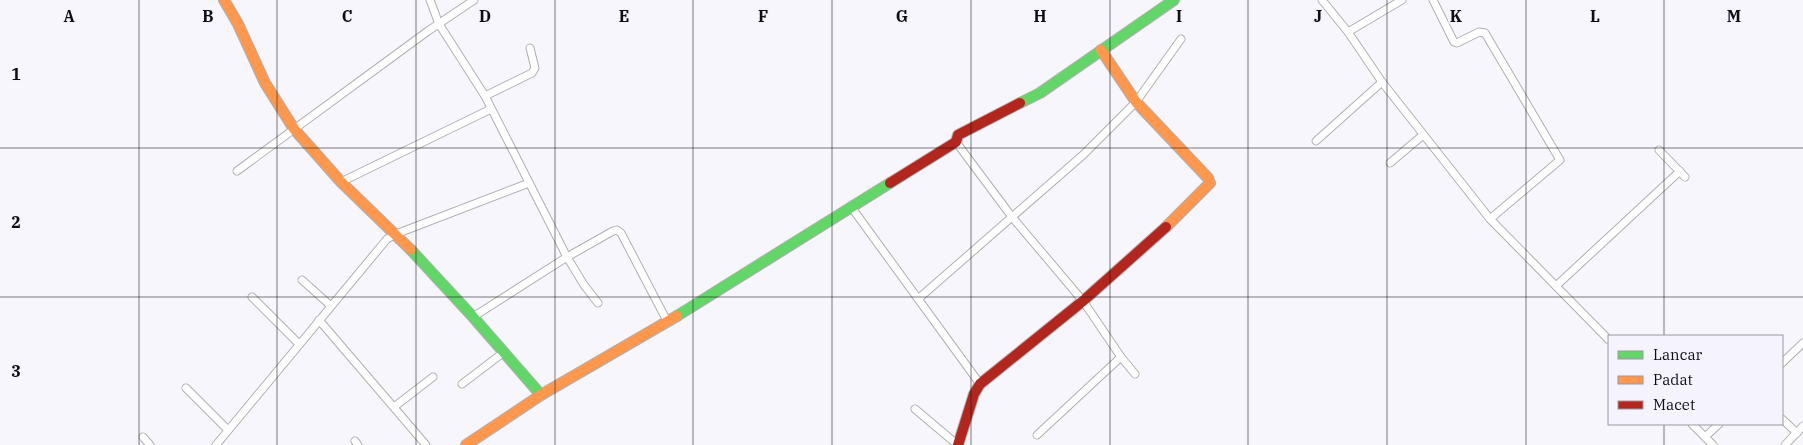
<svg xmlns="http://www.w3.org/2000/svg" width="1803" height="445" viewBox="0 0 1803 445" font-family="'IBM Plex Serif',serif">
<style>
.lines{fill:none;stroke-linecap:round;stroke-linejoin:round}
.street-casing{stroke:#b0b0b3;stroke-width:9}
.fast-casing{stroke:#b0b0b3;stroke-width:12}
.slow-casing{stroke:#b0b0b3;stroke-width:12}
.jam-casing{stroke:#b0b0b3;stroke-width:12}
.street{stroke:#fefeff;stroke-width:7}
.fast{stroke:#63d668;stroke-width:10}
.slow{stroke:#ff974d;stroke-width:10}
.jam{stroke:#b3261e;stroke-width:10}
.grid{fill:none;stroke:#0e0e11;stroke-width:1;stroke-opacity:0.55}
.grid-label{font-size:16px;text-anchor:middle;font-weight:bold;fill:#0e0e11;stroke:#f5f4fe;stroke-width:4;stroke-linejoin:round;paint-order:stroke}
</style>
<rect width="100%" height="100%" fill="#f7f6fc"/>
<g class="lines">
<!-- street casing -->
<g class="street-casing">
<g id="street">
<polyline points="430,0 439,24 485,96 567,257 473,317"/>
<polyline points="1322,0 1348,32 1382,82 1490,219 1609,340"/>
<polyline points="1433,0 1454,42 1457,43 1479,32 1485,33 1560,160 1490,219"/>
<polyline points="1348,32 1402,0"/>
<polyline points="485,96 532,73 535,68 530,48"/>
<polyline points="1316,141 1382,82"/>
<polyline points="956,142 1012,217 1083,301 1121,357 1135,374"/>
<polyline points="1659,150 1685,177"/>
<polyline points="1390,163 1423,135"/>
<polyline points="237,171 428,31 474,0"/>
<polyline points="341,182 491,109"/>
<polyline points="852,208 980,384"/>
<polyline points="302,280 331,306"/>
<polyline points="1556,286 1680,171"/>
<polyline points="252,297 299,344"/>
<polyline points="918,299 1083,155 1136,102 1181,39"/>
<polyline points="598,303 584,285 567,257 613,231 617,230 621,233 667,321"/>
<polyline points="319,320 426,445"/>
<polyline points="1782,363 1803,343"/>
<polyline points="462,384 504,352"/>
<polyline points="186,388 228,430"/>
<polyline points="394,407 433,377"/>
<polyline points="915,409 953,441 959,443"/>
<polyline points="1782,419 1797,433"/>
<polyline points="1692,424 1713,445"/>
<polyline points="1037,435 1121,357"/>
<polyline points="143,437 150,445"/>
<polyline points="1705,437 1719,424"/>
<polyline points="355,441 358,445"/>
<polyline points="216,445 387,239 396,234 529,183"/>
<polyline points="1785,445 1803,426"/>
</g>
</g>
<!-- fast casing -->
<g class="fast-casing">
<g id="fast">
<polyline points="1020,103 1040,93 1174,0"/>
<polyline points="411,250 473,317 541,395"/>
<polyline points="677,316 890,183"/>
</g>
</g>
<!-- slow casing -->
<g class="slow-casing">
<g id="slow">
<polyline points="224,0 238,24 265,83 294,129 341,182 411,250"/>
<polyline points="1101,50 1136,102 1208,178 1210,183 1166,227"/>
<polyline points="466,445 541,395 677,316"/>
</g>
</g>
<!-- jam casing -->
<g class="jam-casing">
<g id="jam">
<polyline points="890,183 956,142 958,135 1020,103"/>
<polyline points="958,445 974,394 980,384 1083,301 1166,227"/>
</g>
</g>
<!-- street -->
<use href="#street" class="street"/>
<!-- fast -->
<use href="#fast" class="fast"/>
<!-- slow -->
<use href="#slow" class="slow"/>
<!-- jam -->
<use href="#jam" class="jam"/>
</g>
<!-- grid -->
<path class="grid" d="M139,0V445M277,0V445M416,0V445M555,0V445M693,0V445M832,0V445M971,0V445M1110,0V445M1248,0V445M1387,0V445M1526,0V445M1664,0V336M0,148H1803M0,297H1803M1664,424V445"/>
<g class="grid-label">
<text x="69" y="22">A</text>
<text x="208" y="22">B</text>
<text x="347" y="22">C</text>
<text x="485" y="22">D</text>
<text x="624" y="22">E</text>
<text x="763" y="22">F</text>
<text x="902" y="22">G</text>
<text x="1040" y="22">H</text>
<text x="1179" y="22">I</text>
<text x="1318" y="22">J</text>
<text x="1456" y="22">K</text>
<text x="1595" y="22">L</text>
<text x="1734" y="22">M</text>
<text x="16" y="80">1</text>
<text x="16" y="228">2</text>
<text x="16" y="377">3</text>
</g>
<!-- legend -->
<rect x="1608" y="335" width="175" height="90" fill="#f5f4fe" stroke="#99989f"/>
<rect x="1618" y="351" width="25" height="8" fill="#63d668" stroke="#99989f"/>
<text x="1653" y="360" font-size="15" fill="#0e0e11">Lancar</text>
<rect x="1618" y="376" width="25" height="8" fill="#ff974d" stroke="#99989f"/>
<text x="1653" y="385" font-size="15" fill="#0e0e11">Padat</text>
<rect x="1618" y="401" width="25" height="8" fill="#b3261e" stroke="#99989f"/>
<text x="1653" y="410" font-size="15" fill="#0e0e11">Macet</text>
</svg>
